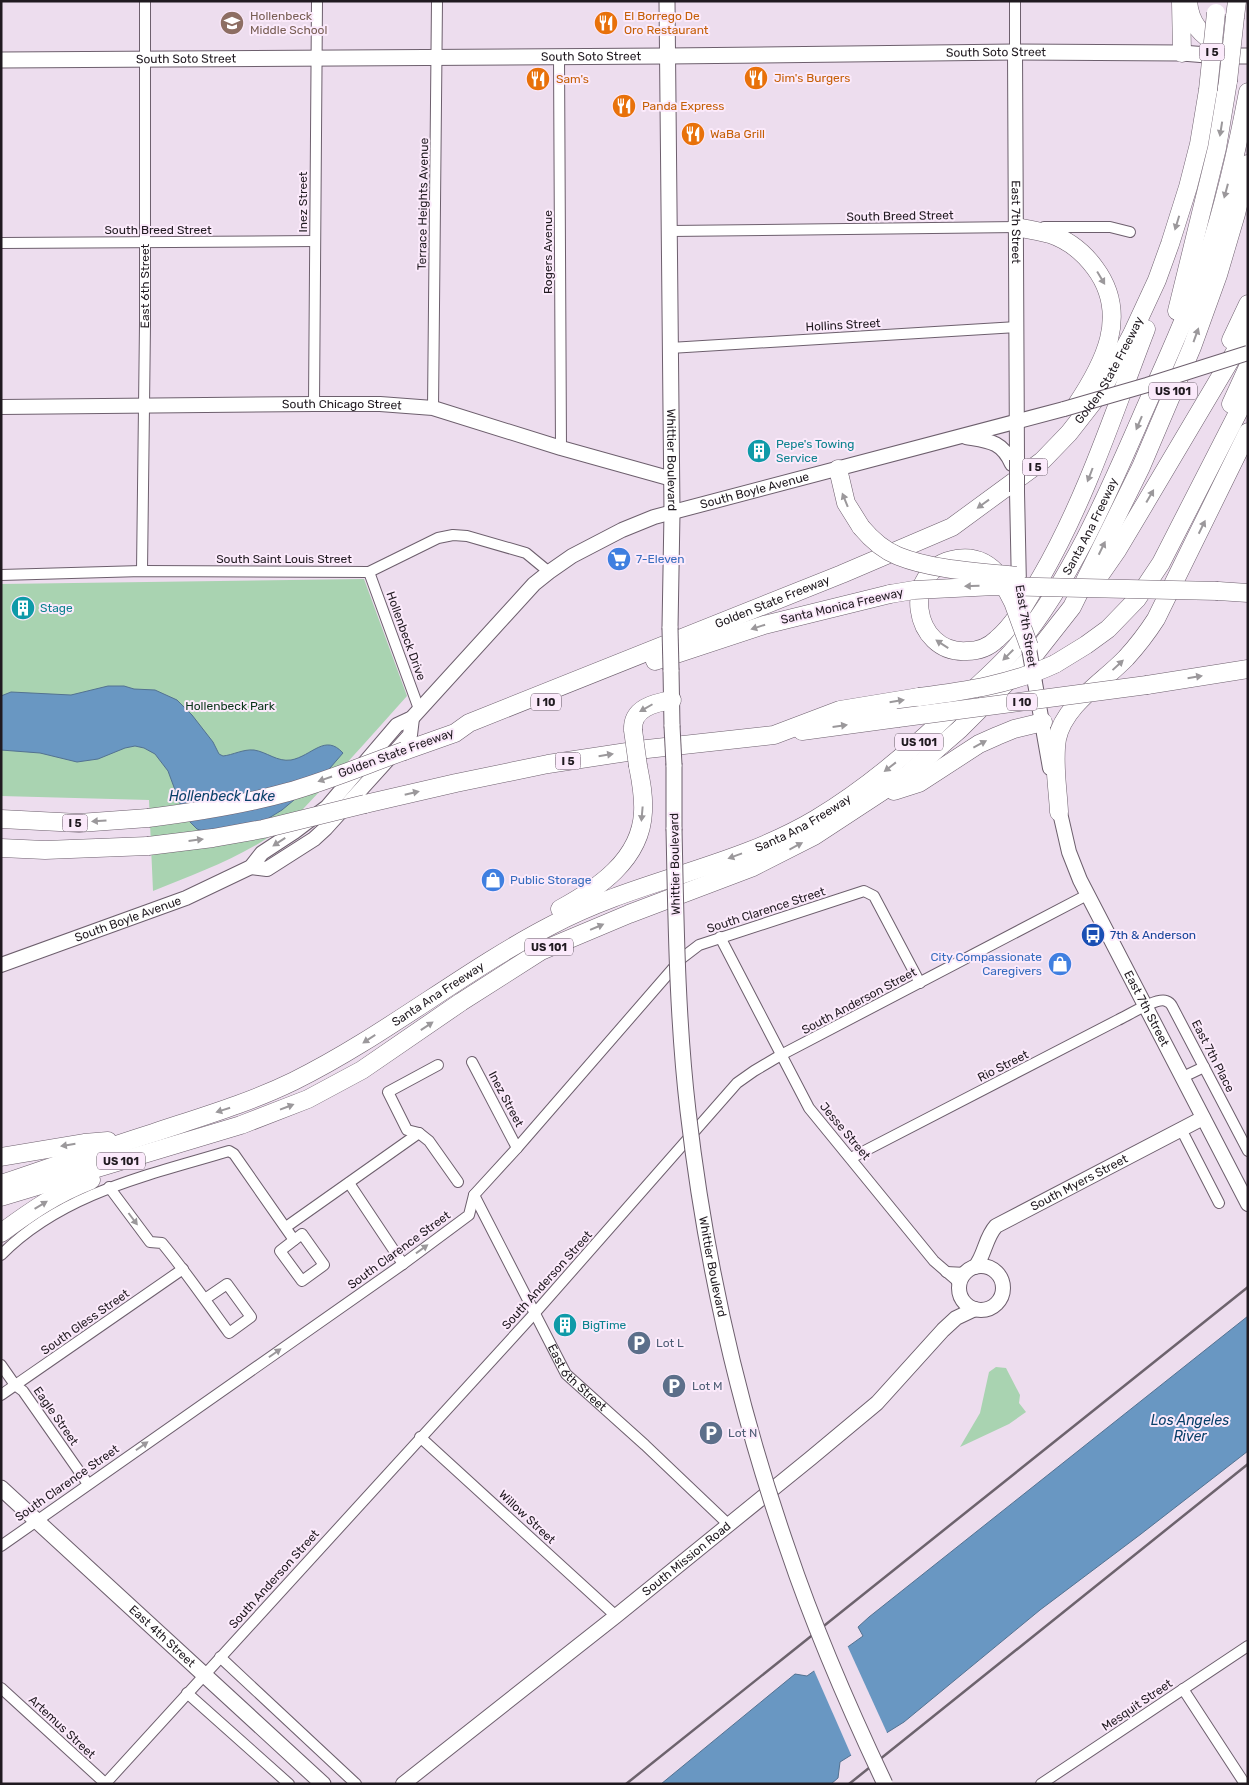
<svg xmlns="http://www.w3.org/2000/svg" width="1249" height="1785" viewBox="0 0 1249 1785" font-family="Rubik,sans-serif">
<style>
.green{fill:#a9d3b1}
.water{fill:#6997c2;stroke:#537291}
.pier{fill:#edddee}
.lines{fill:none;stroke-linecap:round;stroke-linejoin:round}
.street-casing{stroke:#6d5f6d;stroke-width:12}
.secondary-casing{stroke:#6d5f6d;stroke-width:16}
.primary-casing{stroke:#6d5f6d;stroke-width:17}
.highway-casing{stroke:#6d5f6d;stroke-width:19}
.street{stroke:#fff;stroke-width:10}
.secondary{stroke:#fff;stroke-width:14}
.primary{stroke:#fff;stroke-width:15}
.highway{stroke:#fff;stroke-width:18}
.rail{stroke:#6d636d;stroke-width:2.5}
.secondary-bridge-casing{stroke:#6d5f6d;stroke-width:16;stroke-linecap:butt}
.primary-bridge-casing{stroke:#6d5f6d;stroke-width:17;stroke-linecap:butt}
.highway-bridge-casing{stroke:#6d5f6d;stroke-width:19;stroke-linecap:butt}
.secondary-bridge{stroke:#fff;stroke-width:14}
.primary-bridge{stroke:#fff;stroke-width:15}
.highway-bridge{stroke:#fff;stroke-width:18}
.oneway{fill:#9b989b}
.labels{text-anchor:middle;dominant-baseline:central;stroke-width:4;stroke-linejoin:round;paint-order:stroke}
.shield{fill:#fbeafb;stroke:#625862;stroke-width:1}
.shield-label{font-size:11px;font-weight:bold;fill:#201a20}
.education-label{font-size:12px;fill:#785e54;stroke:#fbeafb;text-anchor:start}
.food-label{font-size:12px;fill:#c56008;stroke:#fbeafb;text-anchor:start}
.street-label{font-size:12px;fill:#201a20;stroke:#fbeafb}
.culture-label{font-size:12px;fill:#0d838f;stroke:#fbeafb;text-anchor:start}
.shop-label{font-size:12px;fill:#366cbe;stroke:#fbeafb;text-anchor:start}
.park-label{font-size:12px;fill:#0a3419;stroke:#fbeafb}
.transit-label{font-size:12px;fill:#164399;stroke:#fbeafb;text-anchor:start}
.service-label{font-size:12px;fill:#4e5e75;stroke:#fbeafb;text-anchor:start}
.water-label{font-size:14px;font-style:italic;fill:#09406a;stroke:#fbeafb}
</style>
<rect width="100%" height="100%" fill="#edddee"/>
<!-- green -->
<g class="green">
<path d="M364,579L407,696C380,726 354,756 325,786C311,800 298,816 282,828C243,857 197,873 153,891L149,800L1,796V584Z"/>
<polygon points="996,1367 1006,1368 1020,1395 1019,1403 1026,1412 1009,1424 960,1447 980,1413 989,1372"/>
</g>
<!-- water -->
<g class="water">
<path d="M108,686H124L134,689L155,690L177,700L192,715L213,742L219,754L223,756C233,755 243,749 254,750C267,752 277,762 291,760C312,756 325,733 343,753L324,775L282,810L251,829L214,835L197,829L185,817L168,771L155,754L144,748L135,746L125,748L98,759L77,762L40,753L1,750V696L11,692L71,695Z"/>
<polygon points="1248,1316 1248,1451 1141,1534 1040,1610 904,1722 840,1762 838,1778 831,1784 661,1784 795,1674 807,1676 863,1636 858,1627 869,1617"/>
</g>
<!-- pier -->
<polygon class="pier" points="847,1645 888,1735 852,1757 813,1668"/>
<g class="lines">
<!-- street casing -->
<g class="street-casing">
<g id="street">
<polyline points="1015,52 1015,1"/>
<polyline points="559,56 561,448"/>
<polyline points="1044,227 1110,227 1130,232"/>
<polyline points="670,231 1019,227"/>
<polyline points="1,243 315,241"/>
<polyline points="670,348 1017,327"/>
<polyline points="314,404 317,1"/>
<polyline points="433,408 437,1"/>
<path id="s1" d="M142,571L145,324V1"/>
<polyline points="369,572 419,709"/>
<polyline points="1,575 142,571 369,572 438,538 453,535 467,536 526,553 549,572"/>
<polyline points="720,937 809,1108 934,1261 956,1280 960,1287"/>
<polyline points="472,1062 517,1148"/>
<polyline points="438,1065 388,1092 407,1130 419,1133 429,1141 458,1182"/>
<polyline points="1183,1077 1204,1067"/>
<polyline points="1181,1129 1219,1203"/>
<path d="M851,1158L1118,1020C1127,1016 1157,997 1166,1001C1169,1002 1171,1004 1172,1006L1248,1151"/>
<polyline points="349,1183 403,1264"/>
<path d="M109,1187L150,1242L162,1243C186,1272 207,1303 229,1333L251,1317L227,1284L205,1299"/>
<path id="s2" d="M474,1195L566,1374L645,1445L728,1524"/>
<polyline points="286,1227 419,1133"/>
<polygon points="302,1234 324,1265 302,1281 280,1251"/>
<path d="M1,1255C62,1193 149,1175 229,1151L234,1154L294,1240"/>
<polyline points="946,1272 966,1273"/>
<polyline points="1,1365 15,1385 23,1391 88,1484"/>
<polyline points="1,1395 183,1269"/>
<polyline points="420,1437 616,1616"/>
<polyline points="1,1546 403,1264 469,1215 474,1195 517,1148 682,958 699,945 864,891 874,896 920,983"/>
<polyline points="220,1657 356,1784"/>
<polyline points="1,1688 106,1784"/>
<polyline points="1183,1689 1245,1784"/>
<polyline points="187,1693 289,1784"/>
<polyline points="105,1784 534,1314 737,1083 754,1071 781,1055 1087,895"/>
<polyline points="1041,1784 1248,1646"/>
</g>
</g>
<!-- secondary casing -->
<g class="secondary-casing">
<g id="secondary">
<path id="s3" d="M1015,52L1017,460"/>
<path id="s4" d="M1,407L314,404H380L433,408L561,448L672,479"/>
<path d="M966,437C989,441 1002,441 1012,464"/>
<polyline points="1017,492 1019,587"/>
<polyline points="1035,683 1050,768"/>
<path id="s5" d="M1058,804L1069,852L1080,880L1248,1204"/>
<polyline points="251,867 267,869 314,839 326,828 410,735 412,718"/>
<path id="s6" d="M1,965L186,898L251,867L262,853L294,832L327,807L397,725L412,718L534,584L549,572L572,556L622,530L654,517L1064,409"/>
<circle cx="981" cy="1288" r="22"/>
<path id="s7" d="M975,1267C985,1255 985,1238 996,1226L1203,1118"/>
<path id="s8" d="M403,1784L616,1616L811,1458L877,1403L943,1330L956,1318L975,1309"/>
</g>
</g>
<!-- primary casing -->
<g class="primary-casing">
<g id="primary">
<path id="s9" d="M667,1L672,513L670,628"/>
<path id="s10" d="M1,60L667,56L1015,52L1182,53L1219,56H1248"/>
<polyline points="671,670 672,726"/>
<polyline points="674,765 674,829"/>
<path id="s11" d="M1,1488L323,1784"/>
</g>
</g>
<!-- highway casing -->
<g class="highway-casing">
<g id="highway">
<path d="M1188,1C1190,24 1201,35 1220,46"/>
<polyline points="1181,2 1182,53"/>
<polyline points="1235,17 1237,1"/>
<path d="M1016,227C1027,229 1039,231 1050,234C1068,240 1084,253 1095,268C1130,315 1104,364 1075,407"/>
<polyline points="1177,311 1217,148 1228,81"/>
<polyline points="1231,340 1248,304"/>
<polyline points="1231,404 1248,367"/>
<polyline points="838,469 846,503 861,527"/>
<path d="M1000,577C989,563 976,556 957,559C899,568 912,655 967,651C978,651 989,647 997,639C1016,623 1029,597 1041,577C1086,499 1114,412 1146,329"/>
<polyline points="1093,585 1118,549 1146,502 1248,330"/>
<polyline points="1218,591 1248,593"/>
<polyline points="655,661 764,625 890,594"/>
<polyline points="1055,664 1086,645 1108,629 1137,599 1161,563 1248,393"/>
<polyline points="1147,685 1248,669"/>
<path d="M633,730C632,708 654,703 672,700"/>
<polyline points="802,731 898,718"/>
<path id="s12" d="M404,751L455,733L469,723L842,574L952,527L1042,461L1069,433L1101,392L1132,334L1157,280L1170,244L1188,187L1199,144L1208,90"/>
<polyline points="894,791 919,783 979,744 997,736 1014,729 1043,722"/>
<polyline points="365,804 456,783 548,764 647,749 774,735 840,710 919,697"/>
<path d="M1059,812C1058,789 1053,763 1057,739C1064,705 1103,682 1126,658C1137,646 1147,633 1156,619L1248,432"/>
<polyline points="1,819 79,823 148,818"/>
<polyline points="1,848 45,850 148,846"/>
<path d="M560,909C597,889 641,860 643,812C644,796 641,781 638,766"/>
<polyline points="1,1157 84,1143 108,1141"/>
<path id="s13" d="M1,1184C52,1167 102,1149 153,1133C201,1117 249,1103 294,1081C385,1036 463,971 552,925C636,880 734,868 816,819C874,784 925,739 973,690C988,676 1004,662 1017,646C1071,579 1106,498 1140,420C1160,374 1182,328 1199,281C1221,220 1236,156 1248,92"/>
<polyline points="1,1197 241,1125 308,1099 362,1070 461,1002 541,951 629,914 753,867 814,836 907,775 960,729 1035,654 1072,607 1141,467 1192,347 1218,275 1236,214 1248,164"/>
<path d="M1,1233C31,1211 55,1194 91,1180"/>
</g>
</g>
<!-- street -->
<use href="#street" class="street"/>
<!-- secondary -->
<use href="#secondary" class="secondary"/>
<!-- primary -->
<use href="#primary" class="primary"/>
<!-- highway -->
<use href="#highway" class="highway"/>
<!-- rail -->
<g class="rail">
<polyline points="626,1784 1248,1287"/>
<polyline points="849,1784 1248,1464"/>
</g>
<!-- secondary-bridge casing -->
<g class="secondary-bridge-casing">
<g id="secondary-bridge">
<polyline points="1064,409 1147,385 1248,353"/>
<polyline points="1017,492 1017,460"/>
<polyline points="1027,637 1035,683"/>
</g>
</g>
<!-- primary-bridge casing -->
<g class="primary-bridge-casing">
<g id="primary-bridge">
<polyline points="670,628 671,670"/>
<polyline points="672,726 674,765"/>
<path id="s14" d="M674,829C676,923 677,1017 688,1111C705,1258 739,1410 788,1550C815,1630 849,1708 885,1784"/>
</g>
</g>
<!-- highway-bridge casing -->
<g class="highway-bridge-casing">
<g id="highway-bridge">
<polyline points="1228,81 1235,17"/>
<polyline points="1208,90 1216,13"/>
<path d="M861,527C871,539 883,550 898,556C933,570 978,572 1016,576"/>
<polyline points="1000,577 1013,602 1029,646"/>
<polyline points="890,594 914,590 995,586 1218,591"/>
<path d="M919,697C966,691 1012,684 1055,664"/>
<polyline points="898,718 1147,685"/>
<polyline points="633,730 638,766"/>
<path d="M148,818C195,812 242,805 288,792C327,781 365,765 404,751"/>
<polyline points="148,846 213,838 263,829 365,804"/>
</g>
</g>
<!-- secondary-bridge -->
<use href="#secondary-bridge" class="secondary-bridge"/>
<!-- primary-bridge -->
<use href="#primary-bridge" class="primary-bridge"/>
<!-- highway-bridge -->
<use href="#highway-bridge" class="highway-bridge"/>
</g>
<!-- one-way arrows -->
<defs><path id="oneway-solid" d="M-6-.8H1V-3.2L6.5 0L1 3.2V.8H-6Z" transform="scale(1.25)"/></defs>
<g class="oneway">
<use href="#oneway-solid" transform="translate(1221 129) rotate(99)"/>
<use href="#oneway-solid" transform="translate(1226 191) rotate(105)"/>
<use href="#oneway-solid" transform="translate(1177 223) rotate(107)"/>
<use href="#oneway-solid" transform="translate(1101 278) rotate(59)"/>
<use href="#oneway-solid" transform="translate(1196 335) rotate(-70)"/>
<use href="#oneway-solid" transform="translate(1139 423) rotate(113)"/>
<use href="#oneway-solid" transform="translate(1090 475) rotate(111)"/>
<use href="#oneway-solid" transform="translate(1150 496) rotate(-60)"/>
<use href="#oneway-solid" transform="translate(845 500) rotate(-112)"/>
<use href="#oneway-solid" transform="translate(983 504) rotate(144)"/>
<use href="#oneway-solid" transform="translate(1202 527) rotate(-64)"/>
<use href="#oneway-solid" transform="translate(1102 548) rotate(-64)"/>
<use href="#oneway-solid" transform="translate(972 586) rotate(179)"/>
<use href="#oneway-solid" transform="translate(758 627) rotate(162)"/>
<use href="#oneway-solid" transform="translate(942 644) rotate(-147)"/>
<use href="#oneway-solid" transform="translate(1008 655) rotate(135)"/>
<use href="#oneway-solid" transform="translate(1118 665) rotate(-43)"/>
<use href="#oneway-solid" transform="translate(1195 677) rotate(-9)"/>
<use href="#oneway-solid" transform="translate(897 701) rotate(-9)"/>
<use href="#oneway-solid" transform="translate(646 708) rotate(150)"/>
<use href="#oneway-solid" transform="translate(840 726) rotate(-8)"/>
<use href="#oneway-solid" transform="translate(980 744) rotate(-28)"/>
<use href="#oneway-solid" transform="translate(606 755) rotate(-9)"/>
<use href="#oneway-solid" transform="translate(890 767) rotate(142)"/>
<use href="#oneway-solid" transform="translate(325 779) rotate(161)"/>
<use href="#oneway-solid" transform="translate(412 793) rotate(-13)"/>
<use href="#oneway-solid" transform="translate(642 814) rotate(95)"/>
<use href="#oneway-solid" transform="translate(99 821) rotate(176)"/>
<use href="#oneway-solid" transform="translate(196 840) rotate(-7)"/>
<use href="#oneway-solid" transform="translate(279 842) rotate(147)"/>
<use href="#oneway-solid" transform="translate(796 846) rotate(-28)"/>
<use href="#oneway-solid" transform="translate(735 856) rotate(160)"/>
<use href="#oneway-solid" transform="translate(597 927) rotate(-23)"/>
<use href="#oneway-solid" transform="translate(427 1026) rotate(-34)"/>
<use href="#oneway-solid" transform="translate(369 1039) rotate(147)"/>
<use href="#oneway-solid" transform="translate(287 1107) rotate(-21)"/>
<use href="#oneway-solid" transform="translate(223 1110) rotate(162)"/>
<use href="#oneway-solid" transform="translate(68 1145) rotate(171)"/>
<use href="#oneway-solid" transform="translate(41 1205) rotate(-31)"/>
<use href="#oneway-solid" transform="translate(133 1219) rotate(53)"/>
<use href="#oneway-solid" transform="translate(422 1249) rotate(-36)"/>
<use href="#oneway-solid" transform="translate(275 1353) rotate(-35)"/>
<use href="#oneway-solid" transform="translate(142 1446) rotate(-35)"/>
</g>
<!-- icons -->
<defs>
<g id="school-disc" transform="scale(1.25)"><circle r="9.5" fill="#8d6e63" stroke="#fbeafb"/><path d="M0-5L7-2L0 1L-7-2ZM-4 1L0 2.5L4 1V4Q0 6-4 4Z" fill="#fff"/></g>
<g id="restaurant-disc" transform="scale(1.25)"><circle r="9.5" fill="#e8710a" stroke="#fbeafb"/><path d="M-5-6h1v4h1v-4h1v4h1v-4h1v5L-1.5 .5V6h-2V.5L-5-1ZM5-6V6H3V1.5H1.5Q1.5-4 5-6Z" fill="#fff"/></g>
<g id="building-disc" transform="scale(1.25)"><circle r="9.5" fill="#0f9aa8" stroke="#fbeafb"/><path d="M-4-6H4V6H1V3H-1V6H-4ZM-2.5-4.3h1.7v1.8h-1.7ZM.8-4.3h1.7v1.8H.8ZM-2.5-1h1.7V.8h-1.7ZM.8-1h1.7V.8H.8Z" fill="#fff"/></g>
<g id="supermarket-disc" transform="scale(1.25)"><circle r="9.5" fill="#3f7fe0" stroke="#fbeafb"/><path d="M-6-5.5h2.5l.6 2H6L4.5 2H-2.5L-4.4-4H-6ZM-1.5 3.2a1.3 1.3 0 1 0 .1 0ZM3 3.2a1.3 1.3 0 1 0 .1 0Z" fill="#fff"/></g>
<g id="shop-disc" transform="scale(1.25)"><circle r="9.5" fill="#3f7fe0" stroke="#fbeafb"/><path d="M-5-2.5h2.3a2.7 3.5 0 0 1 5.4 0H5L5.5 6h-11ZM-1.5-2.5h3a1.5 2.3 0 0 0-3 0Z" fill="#fff"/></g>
<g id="bus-disc" transform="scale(1.25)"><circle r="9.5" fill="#1a4fb4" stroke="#fbeafb"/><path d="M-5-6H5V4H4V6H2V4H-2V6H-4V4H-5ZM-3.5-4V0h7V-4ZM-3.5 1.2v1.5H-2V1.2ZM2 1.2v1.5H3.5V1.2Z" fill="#fff"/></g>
<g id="parking-disc" transform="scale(1.25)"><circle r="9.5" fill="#5c6f8a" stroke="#fbeafb"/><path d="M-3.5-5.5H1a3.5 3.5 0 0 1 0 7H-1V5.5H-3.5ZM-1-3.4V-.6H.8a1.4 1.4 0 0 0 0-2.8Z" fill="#fff"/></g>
</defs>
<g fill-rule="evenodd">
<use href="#school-disc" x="232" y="23"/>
<use href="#restaurant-disc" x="606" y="23"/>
<use href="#restaurant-disc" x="756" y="78"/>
<use href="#restaurant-disc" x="538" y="79"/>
<use href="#restaurant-disc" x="624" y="106"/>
<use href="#restaurant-disc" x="693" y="134"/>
<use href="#building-disc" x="759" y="451"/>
<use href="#supermarket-disc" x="619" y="559"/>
<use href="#building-disc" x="23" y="608"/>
<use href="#shop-disc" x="493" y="880"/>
<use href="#bus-disc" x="1093" y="935"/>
<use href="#shop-disc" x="1060" y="964"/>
<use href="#building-disc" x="565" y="1325"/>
<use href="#parking-disc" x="639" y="1343"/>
<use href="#parking-disc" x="674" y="1386"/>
<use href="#parking-disc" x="711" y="1433"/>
</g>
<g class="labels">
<!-- shield labels -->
<g class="shield">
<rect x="1199.5" y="43.5" width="25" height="17" rx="4"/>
<rect x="1149" y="382.5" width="48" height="17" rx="4"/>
<rect x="1022.5" y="458.5" width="25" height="17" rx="4"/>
<rect x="531" y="693.5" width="30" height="17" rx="4"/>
<rect x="1007" y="693.5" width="30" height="17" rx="4"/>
<rect x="895" y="733.5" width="48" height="17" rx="4"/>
<rect x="555.5" y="752.5" width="25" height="17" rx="4"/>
<rect x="62.5" y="814.5" width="25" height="17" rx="4"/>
<rect x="525" y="938.5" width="48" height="17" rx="4"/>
<rect x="97" y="1152.5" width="48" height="17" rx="4"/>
</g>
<g class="shield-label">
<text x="1212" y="52">I 5</text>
<text x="1173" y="391">US 101</text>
<text x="1035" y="467">I 5</text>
<text x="546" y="702">I 10</text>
<text x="1022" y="702">I 10</text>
<text x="919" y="742">US 101</text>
<text x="568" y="761">I 5</text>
<text x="75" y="823">I 5</text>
<text x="549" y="947">US 101</text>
<text x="121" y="1161">US 101</text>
</g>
<!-- education labels -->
<g class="education-label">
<text x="250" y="16">Hollenbeck<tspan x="250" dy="14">Middle School</tspan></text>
</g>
<!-- food labels -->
<g class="food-label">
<text x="624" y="16">El Borrego De<tspan x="624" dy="14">Oro Restaurant</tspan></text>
<text x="774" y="78">Jim's Burgers</text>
<text x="556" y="79">Sam's</text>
<text x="642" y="106">Panda Express</text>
<text x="710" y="134">WaBa Grill</text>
</g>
<!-- street labels -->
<g class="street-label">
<text stroke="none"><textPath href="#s10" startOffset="995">South Soto Street</textPath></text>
<text stroke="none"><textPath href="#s10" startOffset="590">South Soto Street</textPath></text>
<text stroke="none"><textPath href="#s10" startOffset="185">South Soto Street</textPath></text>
<text transform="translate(303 202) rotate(-90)">Inez Street</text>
<text transform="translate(423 204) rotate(-89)">Terrace Heights Avenue</text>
<text transform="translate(900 216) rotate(-1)">South Breed Street</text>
<text stroke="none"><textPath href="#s3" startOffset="170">East 7th Street</textPath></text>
<text x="158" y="230">South Breed Street</text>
<text transform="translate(548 252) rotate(-90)">Rogers Avenue</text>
<text stroke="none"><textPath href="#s1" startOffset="285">East 6th Street</textPath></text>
<text transform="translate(843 325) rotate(-3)">Hollins Street</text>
<text stroke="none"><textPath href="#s12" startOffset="818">Golden State Freeway</textPath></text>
<text stroke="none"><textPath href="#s4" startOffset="341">South Chicago Street</textPath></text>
<text stroke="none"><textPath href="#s9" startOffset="459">Whittier Boulevard</textPath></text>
<text stroke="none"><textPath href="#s6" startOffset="914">South Boyle Avenue</textPath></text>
<text stroke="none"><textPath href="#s13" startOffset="1304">Santa Ana Freeway</textPath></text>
<text x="284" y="559">South Saint Louis Street</text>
<text stroke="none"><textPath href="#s12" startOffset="398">Golden State Freeway</textPath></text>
<text transform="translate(842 606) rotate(-13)">Santa Monica Freeway</text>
<text transform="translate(1026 626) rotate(81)">East 7th Street</text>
<text transform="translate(406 636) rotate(70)">Hollenbeck Drive</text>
<text transform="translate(396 753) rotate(-20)">Golden State Freeway</text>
<text stroke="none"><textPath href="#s13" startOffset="884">Santa Ana Freeway</textPath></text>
<text transform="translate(675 864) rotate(-91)">Whittier Boulevard</text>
<text transform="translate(766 910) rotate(-18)">South Clarence Street</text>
<text stroke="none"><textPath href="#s6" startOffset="135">South Boyle Avenue</textPath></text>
<text stroke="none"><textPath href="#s13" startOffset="479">Santa Ana Freeway</textPath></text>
<text transform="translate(859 1001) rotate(-28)">South Anderson Street</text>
<text stroke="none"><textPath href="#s5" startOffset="224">East 7th Street</textPath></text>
<text transform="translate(1213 1056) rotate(63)">East 7th Place</text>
<text transform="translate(1003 1066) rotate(-27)">Rio Street</text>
<text transform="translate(506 1099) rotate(62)">Inez Street</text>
<text transform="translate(845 1131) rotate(50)">Jesse Street</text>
<text stroke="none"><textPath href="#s7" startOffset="140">South Myers Street</textPath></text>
<text transform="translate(399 1250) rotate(-36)">South Clarence Street</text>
<text stroke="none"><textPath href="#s14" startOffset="440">Whittier Boulevard</textPath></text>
<text transform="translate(547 1280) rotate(-48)">South Anderson Street</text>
<text transform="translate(85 1322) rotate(-35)">South Gless Street</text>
<text stroke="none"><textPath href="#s2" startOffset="211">East 6th Street</textPath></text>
<text transform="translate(56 1416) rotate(55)">Eagle Street</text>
<text transform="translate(67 1483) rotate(-35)">South Clarence Street</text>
<text transform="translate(527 1517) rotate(43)">Willow Street</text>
<text stroke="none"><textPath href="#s8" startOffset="362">South Mission Road</textPath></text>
<text transform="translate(274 1579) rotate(-48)">South Anderson Street</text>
<text stroke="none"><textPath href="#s11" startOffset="219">East 4th Street</textPath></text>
<text transform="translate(1137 1705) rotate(-34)">Mesquit Street</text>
<text transform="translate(62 1727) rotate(43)">Artemus Street</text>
</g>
<!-- culture labels -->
<g class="culture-label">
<text x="776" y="444">Pepe's Towing<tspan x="776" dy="14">Service</tspan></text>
<text x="40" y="608">Stage</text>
<text x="582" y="1325">BigTime</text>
</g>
<!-- shop labels -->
<g class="shop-label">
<text x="636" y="559">7-Eleven</text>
<text x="510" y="880">Public Storage</text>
<text x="1042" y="957" text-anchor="end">City Compassionate<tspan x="1042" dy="14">Caregivers</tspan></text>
</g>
<!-- park labels -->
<g class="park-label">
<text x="230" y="706">Hollenbeck Park</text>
</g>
<!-- transit labels -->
<g class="transit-label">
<text x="1110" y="935">7th &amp; Anderson</text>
</g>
<!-- service labels -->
<g class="service-label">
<text x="656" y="1343">Lot L</text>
<text x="692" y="1386">Lot M</text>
<text x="728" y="1433">Lot N</text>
</g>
<!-- water labels -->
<g class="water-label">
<text x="222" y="796">Hollenbeck Lake</text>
<text x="1190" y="1420">Los Angeles<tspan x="1190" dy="16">River</tspan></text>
</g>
</g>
<!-- border -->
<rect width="1249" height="1785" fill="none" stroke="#201a20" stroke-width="5"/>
</svg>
